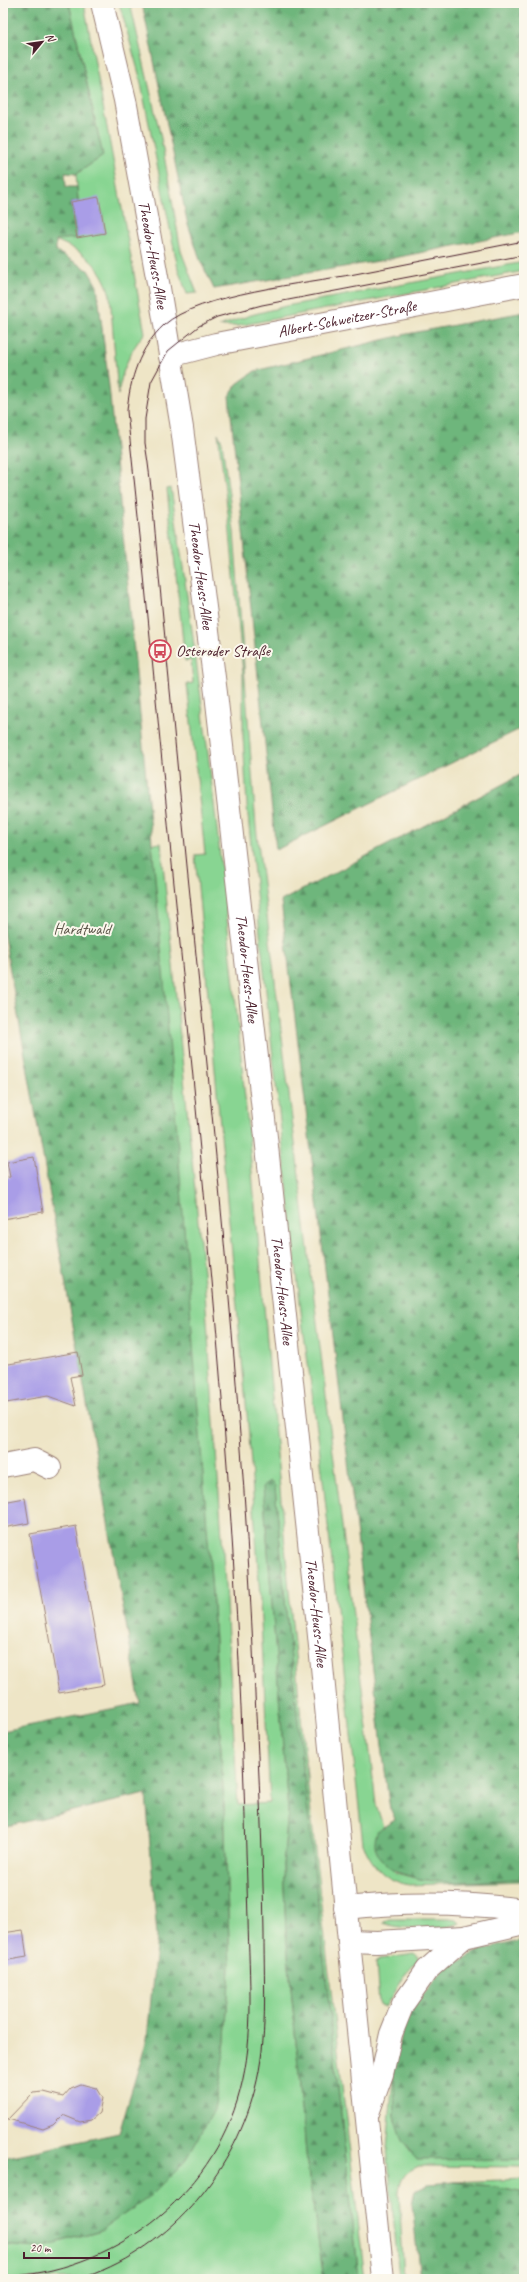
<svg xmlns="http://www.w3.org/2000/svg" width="527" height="2282" viewBox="0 0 527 2282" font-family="Caveat,sans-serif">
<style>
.green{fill:#88d592;stroke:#697a5e}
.forest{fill:url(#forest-firs);stroke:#5c6a54}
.building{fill:#a99de7}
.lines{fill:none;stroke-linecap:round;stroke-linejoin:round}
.minor-casing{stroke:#9c8278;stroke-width:24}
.tertiary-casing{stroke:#9c8278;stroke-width:24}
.secondary-casing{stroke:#9c8278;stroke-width:24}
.primary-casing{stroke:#9c8278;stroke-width:24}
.minor{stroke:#fff;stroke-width:22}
.tertiary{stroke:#fff;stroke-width:22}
.secondary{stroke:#fff;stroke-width:22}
.primary{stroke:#fff;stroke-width:22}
.tram{stroke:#4a1f2b;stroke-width:1}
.labels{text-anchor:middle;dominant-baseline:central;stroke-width:4;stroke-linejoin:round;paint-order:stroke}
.street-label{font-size:16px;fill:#4a1f2b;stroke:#fbf7ec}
.poi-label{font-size:16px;fill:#4a1f2b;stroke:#fbf7ec;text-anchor:start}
.park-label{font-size:16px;fill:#5d564a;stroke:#fbf7ec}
</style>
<defs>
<pattern id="forest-firs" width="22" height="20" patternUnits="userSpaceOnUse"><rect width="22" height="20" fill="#6eb67c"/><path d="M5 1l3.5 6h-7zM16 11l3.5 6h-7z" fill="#5c9366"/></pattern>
</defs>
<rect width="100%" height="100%" fill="#fbf7ec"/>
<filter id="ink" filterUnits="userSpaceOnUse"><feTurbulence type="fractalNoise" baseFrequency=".025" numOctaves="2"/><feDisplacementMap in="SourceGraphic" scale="8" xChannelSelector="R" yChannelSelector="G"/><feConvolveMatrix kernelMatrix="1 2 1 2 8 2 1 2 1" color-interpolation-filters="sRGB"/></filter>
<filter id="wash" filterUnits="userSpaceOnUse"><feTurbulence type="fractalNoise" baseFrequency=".012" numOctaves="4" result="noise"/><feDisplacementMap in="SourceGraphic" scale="16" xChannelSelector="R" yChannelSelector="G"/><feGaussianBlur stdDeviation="0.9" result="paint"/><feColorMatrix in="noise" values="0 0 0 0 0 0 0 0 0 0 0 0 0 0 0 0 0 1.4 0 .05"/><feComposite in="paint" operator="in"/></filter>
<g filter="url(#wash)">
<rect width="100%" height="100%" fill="#eee5c6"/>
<!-- green -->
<g class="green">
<path d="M69,3H84L145,333C130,349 121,374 118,395L110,295C102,265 83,251 55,240L105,233L101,209L78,201L76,174L103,156Z"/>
<polygon points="119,3 130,3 161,138 181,251 197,293 187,294 178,269 139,74"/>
<polygon points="524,262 524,271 237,326 219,326 251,315 286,306"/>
<path d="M218,433L222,442L234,532L256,826L370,1753L376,1804L383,1826L378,1830L395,1872C436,1888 481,1879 524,1879V1881L409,1885C384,1880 373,1867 363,1844L319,1444L302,1320L270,1030L247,806L243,737V674L229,522Z"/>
<path d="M171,488C230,861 257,1237 291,1613C311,1836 339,2057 365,2279H359L286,1611L275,1487L270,1481L265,1512L288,1812L283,1865L286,1932L307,2164L324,2279H3V2245L38,2248L101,2230L224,2053L230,1968L224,1806L213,1605L152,844L161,843L205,1292L223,1551L238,1805L270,1803L259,1581L249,1436L195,855L205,854L187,684L193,683L191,660L185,661L167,489Z"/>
<path d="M389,1919H449L457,1920L460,1923C447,1930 398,1930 384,1923V1921Z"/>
<polygon points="415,1954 419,1959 403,1977 385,2007 381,2007 379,2003 376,1962 380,1959"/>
<path d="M394,2065L395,2121L417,2159H524V2167L419,2166C405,2172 401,2177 399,2192L404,2279H399L387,2148Z"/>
<polygon points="524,2179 524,2193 489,2186 454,2182"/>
</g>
<!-- forest -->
<g class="forest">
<polygon points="3,3 69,3 103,156 76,174 65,173 66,187 77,187 78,201 71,202 77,238 56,240 56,251 88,270 97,286 109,386 151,831 175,1109 213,1605 224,1806 230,1968 224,2053 214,2110 184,2163 151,2196 101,2230 38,2248 3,2245 3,2158 119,2133 147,2039 157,1936 146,1794 3,1827 3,1731 140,1703 3,931"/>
<polygon points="142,3 524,3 524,232 379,261 214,289 200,260 187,221"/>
<polygon points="524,312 524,727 276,850 229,396 237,384 255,371 407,334"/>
<path d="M524,773V1879C483,1879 413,1893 382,1860C374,1851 373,1842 378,1830L395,1820L390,1809L388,1796L281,901Z"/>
<polygon points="270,1481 275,1486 286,1611 359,2279 324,2279 307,2164 286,1932 283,1865 288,1812 263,1487"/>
<polygon points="524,1940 524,2159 417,2160 402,2141 395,2120 394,2065 402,2029 415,2004 444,1969 481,1950"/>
<polygon points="454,2182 489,2186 524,2193 524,2279 420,2279 412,2204 415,2190 428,2184"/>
</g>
<g id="blocks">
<!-- building -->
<g class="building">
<polygon points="99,197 105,233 77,238 71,202"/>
<polygon points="34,1157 43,1212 3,1219 3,1178 10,1177 7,1162"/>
<polygon points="78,1352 82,1375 70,1377 76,1406 48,1396 6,1403 3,1384 3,1365"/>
<polygon points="25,1498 29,1523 3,1528 3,1502"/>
<polygon points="76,1526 104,1685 59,1693 30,1534"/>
<polygon points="23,1930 27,1957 3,1961 3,1933"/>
<polygon points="81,2084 96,2088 102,2098 99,2113 91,2120 80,2122 63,2115 53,2125 43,2129 8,2119 33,2093 44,2092 63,2097 71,2088"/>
</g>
</g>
</g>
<g filter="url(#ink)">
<use href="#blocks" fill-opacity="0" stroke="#9c8278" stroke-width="1"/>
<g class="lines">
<!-- minor casing -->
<g class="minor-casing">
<g id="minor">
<path id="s1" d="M170,356L216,344L524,285"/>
<polyline points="3,1466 34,1460 50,1468"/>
</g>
</g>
<!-- tertiary casing -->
<g class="tertiary-casing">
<polyline id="tertiary" points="349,1941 383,2279"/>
</g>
<!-- secondary casing -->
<g class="secondary-casing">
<g id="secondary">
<path id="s2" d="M102,3L125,100L159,288L182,428L216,693L266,1137L318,1626L349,1941"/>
</g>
</g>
<!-- primary casing -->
<g class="primary-casing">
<g id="primary">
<path d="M345,1908C406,1901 464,1902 524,1910"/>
<polyline points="349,1941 377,1942 464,1937 524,1923"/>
<polyline points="368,2113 382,2074 391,2034 403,2004 427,1970 464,1937"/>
</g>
</g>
<!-- minor -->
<use href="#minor" class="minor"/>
<!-- tertiary -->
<use href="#tertiary" class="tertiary"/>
<!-- secondary -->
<use href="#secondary" class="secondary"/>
<!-- primary -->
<use href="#primary" class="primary"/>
<!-- tram -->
<g class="tram">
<path d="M3,2277C112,2272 212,2198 240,2091C255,2036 249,1976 248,1920C246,1849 244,1778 241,1708C231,1459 206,1211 182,964C163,780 147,595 127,411C130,379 139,348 164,325C198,294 307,283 355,274C411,263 468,252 524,241"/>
<path d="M79,2279C166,2252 232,2177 255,2089C268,2040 264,1986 264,1935C263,1855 259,1775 255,1694C244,1417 215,1142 187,866C178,773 169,680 160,587C155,540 153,491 145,443V419L151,382L168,351L199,326L217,317L262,305L524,255"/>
</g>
</g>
</g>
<!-- icons -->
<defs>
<g id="bus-ring" transform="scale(1.15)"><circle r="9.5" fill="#fbf7ec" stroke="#d1495b" stroke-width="1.5"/><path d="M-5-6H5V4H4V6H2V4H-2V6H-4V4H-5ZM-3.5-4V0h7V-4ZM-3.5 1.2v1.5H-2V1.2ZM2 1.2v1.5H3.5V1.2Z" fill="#d1495b"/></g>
</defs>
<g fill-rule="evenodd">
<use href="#bus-ring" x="160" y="651"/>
</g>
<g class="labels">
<!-- street labels -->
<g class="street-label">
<text stroke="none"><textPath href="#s2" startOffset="257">Theodor-Heuss-Allee</textPath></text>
<text stroke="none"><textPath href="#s1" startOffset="181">Albert-Schweitzer-Straße</textPath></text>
<text stroke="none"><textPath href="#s2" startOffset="581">Theodor-Heuss-Allee</textPath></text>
<text stroke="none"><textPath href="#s2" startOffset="977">Theodor-Heuss-Allee</textPath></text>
<text stroke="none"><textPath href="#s2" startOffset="1301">Theodor-Heuss-Allee</textPath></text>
<text stroke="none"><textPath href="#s2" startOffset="1625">Theodor-Heuss-Allee</textPath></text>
</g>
<!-- poi labels -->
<g class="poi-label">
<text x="176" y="651">Osteroder Straße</text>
</g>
<!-- park labels -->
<g class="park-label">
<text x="82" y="929">Hardtwald</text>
</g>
</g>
<!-- margin -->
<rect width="527" height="2282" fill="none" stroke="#fbf7ec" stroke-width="16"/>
<!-- north arrow -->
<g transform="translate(42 42) rotate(61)" stroke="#fbf7ec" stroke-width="3" paint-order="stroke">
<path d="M0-3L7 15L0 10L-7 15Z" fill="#4a1f2b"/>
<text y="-6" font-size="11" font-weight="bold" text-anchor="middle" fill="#4a1f2b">N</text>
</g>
<!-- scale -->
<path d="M24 2252v6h85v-6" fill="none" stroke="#4a1f2b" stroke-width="2"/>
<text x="30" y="2252" font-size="12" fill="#4a1f2b" stroke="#fbf7ec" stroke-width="3" paint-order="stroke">20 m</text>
</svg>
